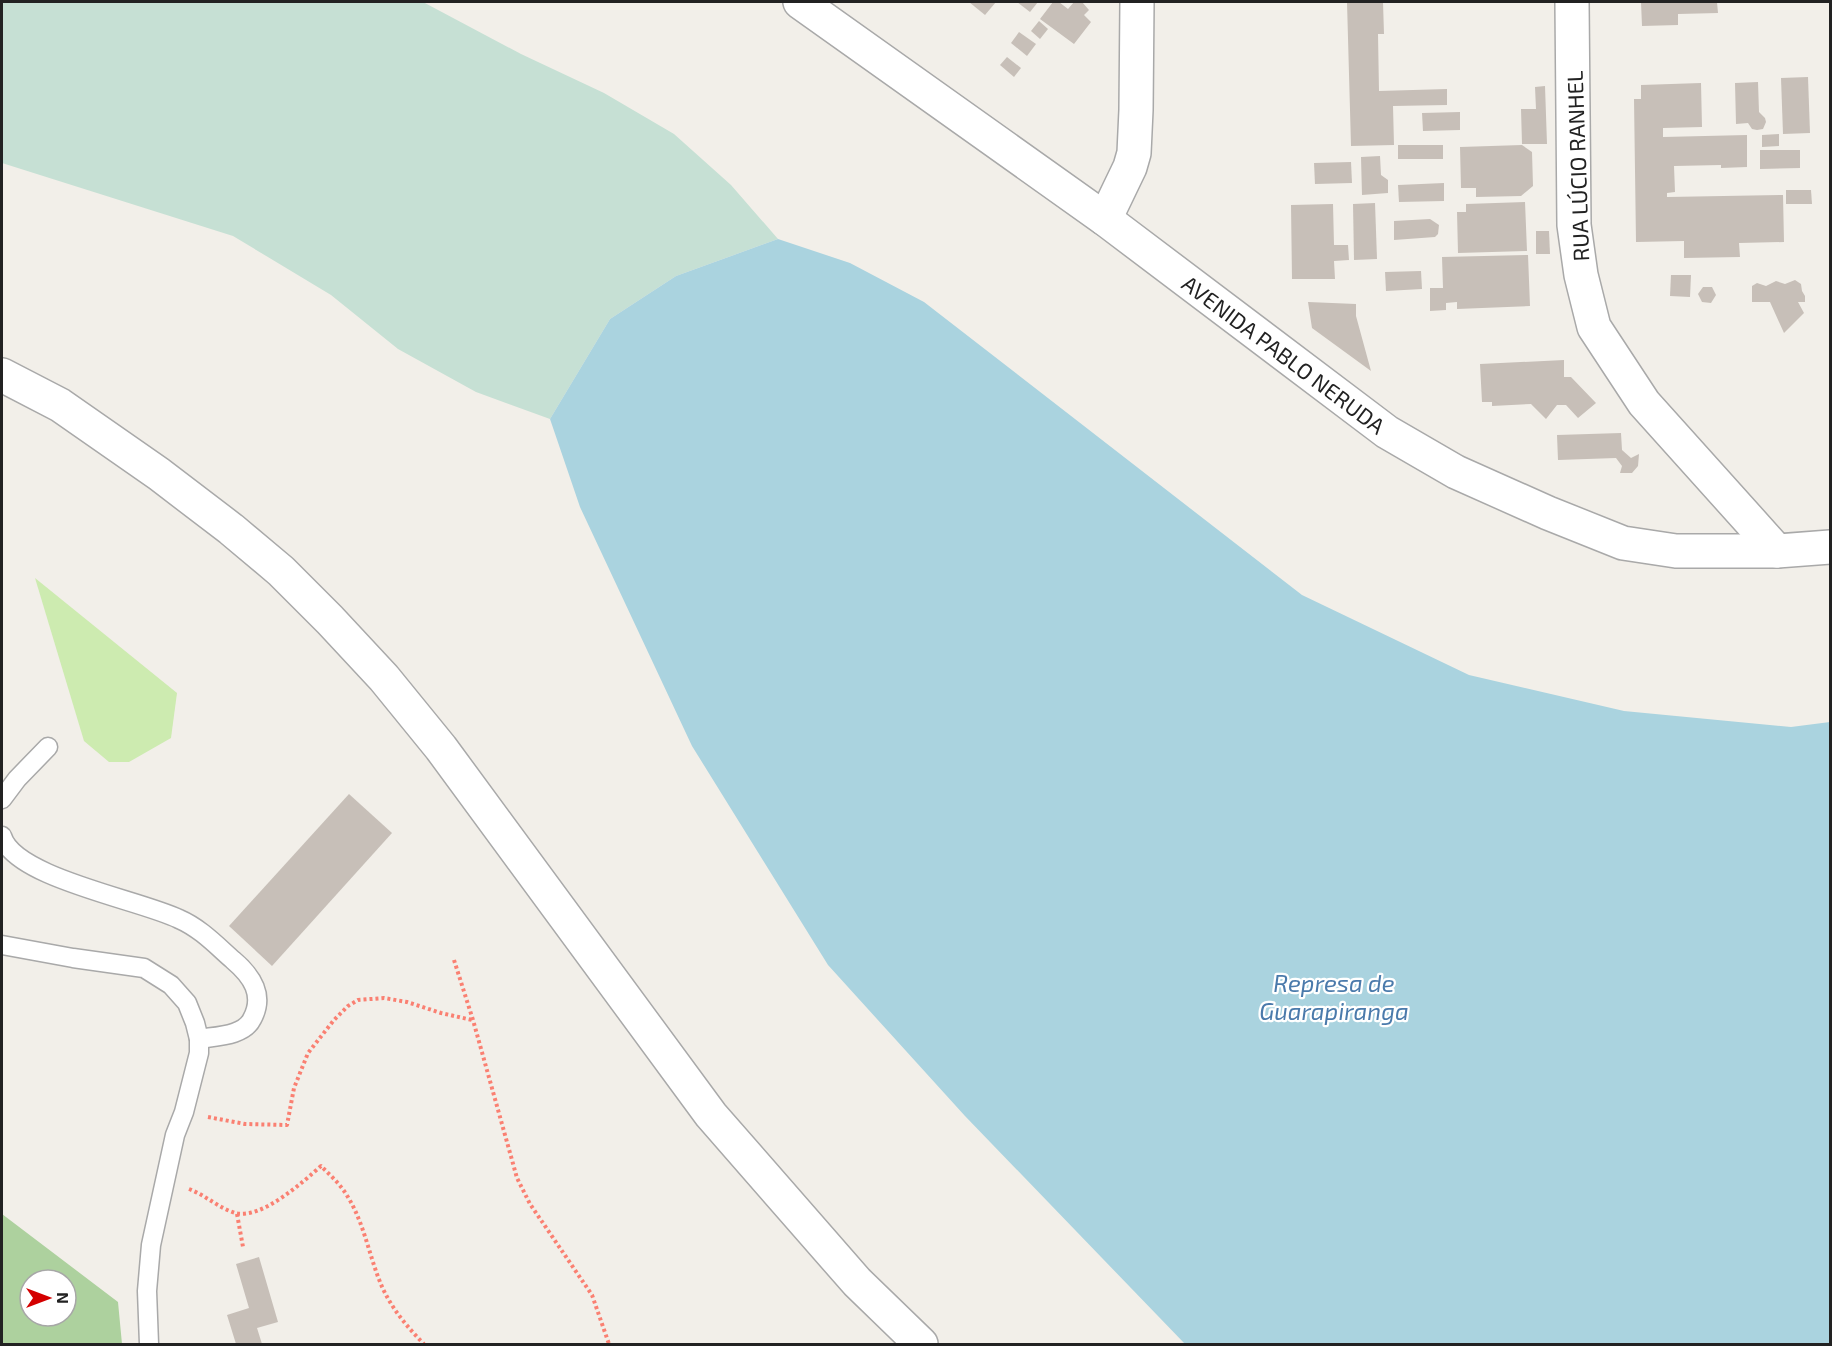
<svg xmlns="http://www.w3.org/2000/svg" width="1832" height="1346" viewBox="0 0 1832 1346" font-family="'Exo 2',sans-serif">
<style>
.grass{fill:#cdebb0}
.forest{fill:#add19e;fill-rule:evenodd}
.wetland{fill:#c6e0d4}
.water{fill:#aad3df}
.building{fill:#c7bfb8}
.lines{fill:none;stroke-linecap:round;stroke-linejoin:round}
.service-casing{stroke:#a9a9a9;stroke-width:21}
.minor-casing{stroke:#a9a9a9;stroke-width:36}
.path{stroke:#fa8072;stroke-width:4;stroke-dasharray:3 3;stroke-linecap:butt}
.service{stroke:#fff;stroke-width:18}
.minor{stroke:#fff;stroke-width:33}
.labels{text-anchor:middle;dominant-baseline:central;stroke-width:4.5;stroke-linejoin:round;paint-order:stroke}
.street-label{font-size:22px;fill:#222;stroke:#fff}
.water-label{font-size:24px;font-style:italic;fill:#4a7aab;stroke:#fff}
</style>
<rect width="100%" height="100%" fill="#f2efe9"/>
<!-- grass -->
<polygon class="grass" points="35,578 177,693 171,738 129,762 109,762 84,741"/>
<!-- forest -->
<path class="forest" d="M2,1214L118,1302L122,1344H2ZM30,1280H66V1316H30Z"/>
<!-- wetland -->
<polygon class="wetland" points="2,2 423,2 521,54 604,93 674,134 731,185 778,239 676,276 610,319 550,419 476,392 398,349 331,295 233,236 2,163"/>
<!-- water -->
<polygon class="water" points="778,239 850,263 924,302 1302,595 1469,675 1624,711 1791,727 1830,722 1830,1344 1185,1344 965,1116 828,965 692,746 580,507 550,419 610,319 676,276"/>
<!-- building -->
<g class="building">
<polygon points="969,2 996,2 985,15"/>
<polygon points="1017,2 1038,2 1030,12"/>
<polygon points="1053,2 1059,2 1068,9 1074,2 1082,2 1089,10 1084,15 1091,22 1074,44 1040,19"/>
<polygon points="1347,2 1383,2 1384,34 1378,34 1379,91 1447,89 1447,105 1393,106 1394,145 1351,146"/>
<polygon points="1641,2 1717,2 1718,13 1678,14 1678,25 1642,26"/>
<polygon points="1039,21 1048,29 1040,39 1031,31"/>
<polygon points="1019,32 1036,44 1027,56 1011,43"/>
<polygon points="1007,57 1021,68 1014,77 1000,65"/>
<polygon points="1808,77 1810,133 1783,134 1781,78"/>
<polygon points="1758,82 1759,112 1765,118 1766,122 1763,129 1757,130 1752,129 1748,123 1736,124 1735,83"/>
<polygon points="1701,83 1702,127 1663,128 1663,137 1747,135 1747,167 1721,168 1721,165 1674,166 1675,192 1667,193 1667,197 1783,195 1784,242 1739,243 1740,257 1684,258 1684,241 1636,242 1634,99 1641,99 1641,85"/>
<polygon points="1545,86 1547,144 1522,144 1521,109 1536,109 1535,87"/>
<polygon points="1460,112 1460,130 1423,131 1422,113"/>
<polygon points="1779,134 1779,146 1762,147 1762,135"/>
<rect x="1398" y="145" width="45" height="14"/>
<polygon points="1522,145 1532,152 1533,186 1521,196 1476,197 1476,188 1461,188 1460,147"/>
<polygon points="1760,150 1800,150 1800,168 1760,169"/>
<polygon points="1380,156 1381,175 1388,180 1388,193 1362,195 1361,157"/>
<polygon points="1351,162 1352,183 1315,184 1314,163"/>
<polygon points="1444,183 1444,201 1399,202 1398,185"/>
<polygon points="1786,190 1811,190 1812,204 1786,204"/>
<polygon points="1525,202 1527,251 1458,253 1457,212 1466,212 1466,204"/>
<polygon points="1375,203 1377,259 1354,260 1353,204"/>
<polygon points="1333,204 1334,245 1348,245 1349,260 1334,261 1335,279 1292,279 1291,205"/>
<polygon points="1430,219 1439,225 1438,234 1435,237 1394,240 1394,221"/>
<polygon points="1536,231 1549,231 1550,254 1536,254"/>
<polygon points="1528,255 1530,306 1457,309 1457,302 1446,303 1446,310 1430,311 1430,288 1443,288 1442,257"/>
<polygon points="1421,271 1422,289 1386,291 1385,272"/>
<polygon points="1671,275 1691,275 1690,297 1670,296"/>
<polygon points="1795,280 1801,284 1802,291 1805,296 1805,302 1798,302 1804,313 1784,333 1770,302 1752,302 1752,286 1757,283 1766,286 1776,281 1785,284"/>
<polygon points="1703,287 1712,287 1716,295 1711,303 1702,302 1698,294"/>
<polygon points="1308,302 1356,304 1356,316 1371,371 1312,328"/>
<polygon points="1564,360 1564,377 1571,377 1596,403 1578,418 1566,405 1557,405 1546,419 1531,404 1492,406 1492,402 1482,402 1480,364"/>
<polygon points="1621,433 1622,450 1631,458 1639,454 1638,466 1632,473 1620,473 1622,466 1616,458 1558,460 1557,435"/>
<polygon points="349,794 392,833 272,966 229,926"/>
<polygon points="259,1257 278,1322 257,1328 262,1344 236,1344 227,1315 249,1308 236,1264"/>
</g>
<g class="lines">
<!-- service casing -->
<g class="service-casing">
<g id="service">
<polyline points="2,799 17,779 48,747"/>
<path d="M2,836C14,878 141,900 179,919C200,928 216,945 233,960C252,976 265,995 252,1019C244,1036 216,1036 199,1039"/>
<polyline points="2,945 73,958 144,968 171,985 187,1003 195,1023 199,1039 199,1053 184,1112 175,1135 151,1245 147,1291 149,1344"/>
</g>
</g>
<!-- minor casing -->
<g class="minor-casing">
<g id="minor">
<polyline points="800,2 1105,219 1387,432 1456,472 1548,513 1623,543 1676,551 1777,551 1830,547"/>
<polyline points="1572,2 1574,225 1581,275 1594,327 1644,403 1777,551"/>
<polyline points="1105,219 1130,167 1134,153 1136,110 1137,2"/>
<polyline points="2,375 60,405 159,474 231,529 281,571 330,620 384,678 441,748 711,1115 857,1282 921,1344"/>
</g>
</g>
<!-- path -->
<g class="path">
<polyline points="454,960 473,1020 517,1178 530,1204 592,1295 609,1344"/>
<polyline points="208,1117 245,1124 287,1125 294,1088 308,1053 334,1020 348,1006 358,1000 384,998 407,1002 441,1013 472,1020"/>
<path d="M189,1189C205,1195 219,1208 235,1213C261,1220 303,1182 321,1166C330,1175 340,1184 346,1194C365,1223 369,1258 383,1289C393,1310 408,1328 424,1344"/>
<polyline points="237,1214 243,1247"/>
</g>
<!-- service -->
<use href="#service" class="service"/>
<!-- minor -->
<use href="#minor" class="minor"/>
</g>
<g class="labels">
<!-- street labels -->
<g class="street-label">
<text transform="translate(1577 166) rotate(-92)">RUA LÚCIO RANHEL</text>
<text transform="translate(1284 354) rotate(37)">AVENIDA PABLO NERUDA</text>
</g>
<!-- water labels -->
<g class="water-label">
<text x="1334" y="982">Represa de<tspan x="1334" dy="28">Guarapiranga</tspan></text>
</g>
</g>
<!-- border -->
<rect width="1832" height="1346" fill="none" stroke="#222222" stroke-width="6"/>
<!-- north arrow -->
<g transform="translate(48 1298) rotate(90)"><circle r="28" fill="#ffffff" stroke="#a7a7a7" stroke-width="1.5"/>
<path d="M0-4.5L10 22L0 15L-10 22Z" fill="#d40000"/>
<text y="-9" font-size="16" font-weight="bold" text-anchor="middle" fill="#222222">N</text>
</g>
</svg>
